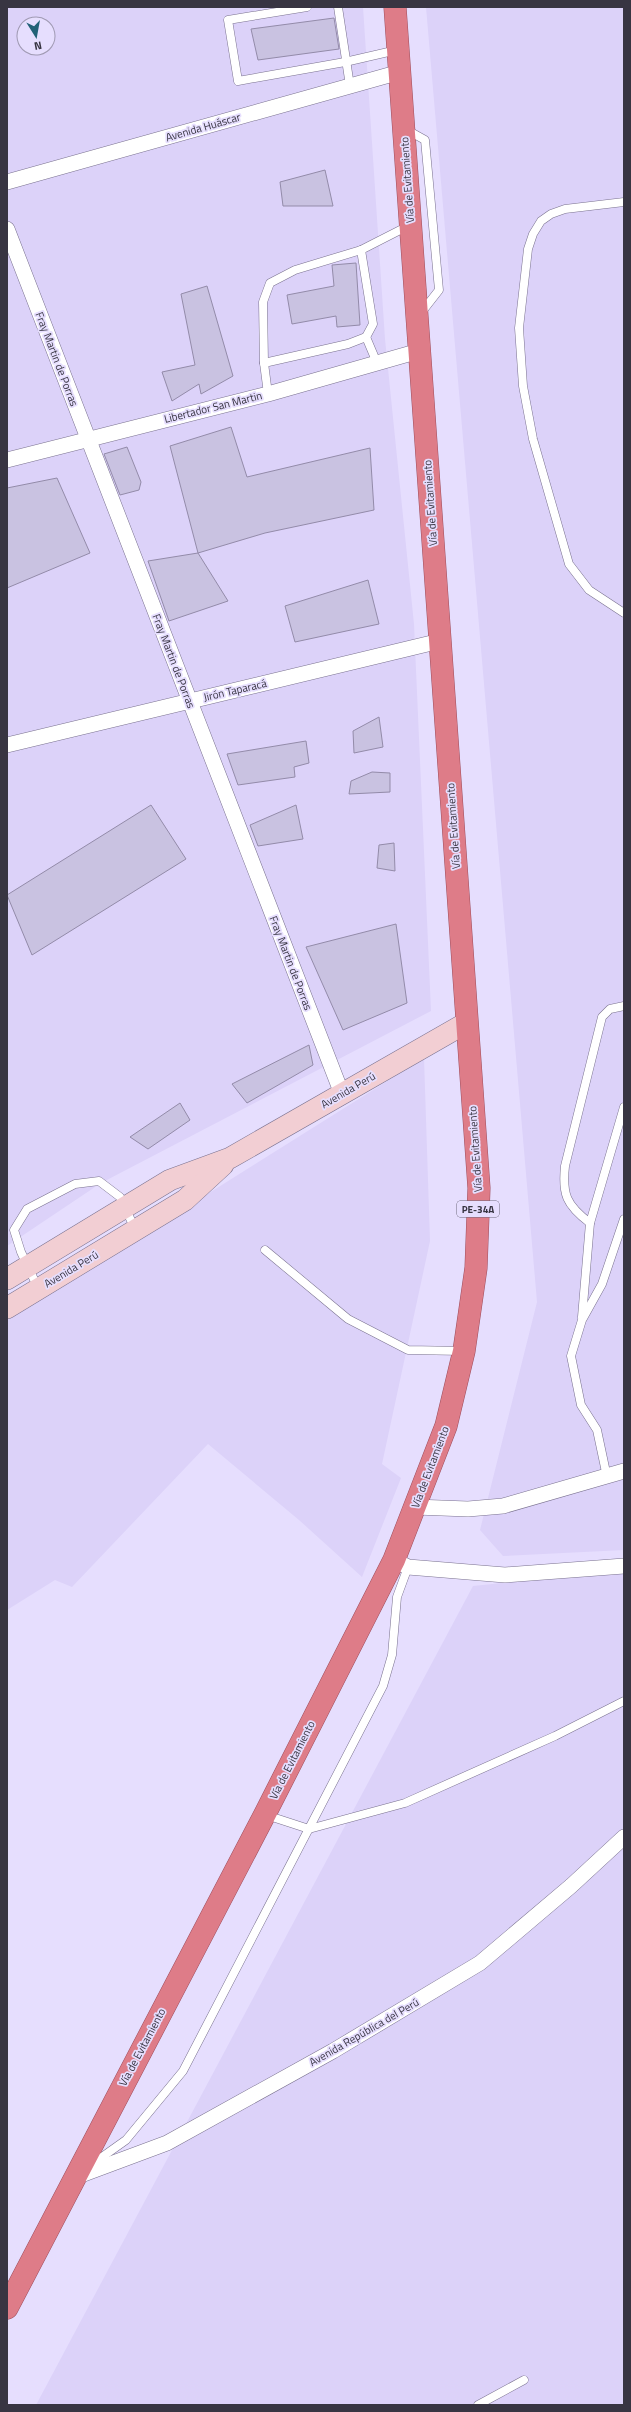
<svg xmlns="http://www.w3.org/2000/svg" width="631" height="2412" viewBox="0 0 631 2412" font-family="'Titillium Web',sans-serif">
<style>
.built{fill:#dcd2f9;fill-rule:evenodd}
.building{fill:#c9c2e1;stroke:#938ba9}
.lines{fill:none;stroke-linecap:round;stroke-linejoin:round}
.service-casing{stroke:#7a728f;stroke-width:9}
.minor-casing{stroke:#7a728f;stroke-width:16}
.secondary-casing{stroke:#7a728f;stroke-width:22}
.trunk-casing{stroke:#9e4e5d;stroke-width:23}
.service{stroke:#fff;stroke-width:8}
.minor{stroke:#fff;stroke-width:15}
.secondary{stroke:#f2ced3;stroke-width:21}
.trunk{stroke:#de7c88;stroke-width:22}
.labels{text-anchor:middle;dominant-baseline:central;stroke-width:3.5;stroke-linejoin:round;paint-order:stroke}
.shield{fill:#e6defe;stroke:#6c687a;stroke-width:1}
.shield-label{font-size:10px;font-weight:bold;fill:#383542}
.street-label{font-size:11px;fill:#383542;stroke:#e6defe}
</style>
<rect width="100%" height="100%" fill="#e6defe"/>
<!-- built -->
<g class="built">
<path d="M7,7H363L385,339L414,624L431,1011L101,1183L7,1246ZM24,24H48V48H24Z"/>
<polygon points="426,7 624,7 624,1550 503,1556 480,1530 537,1302"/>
<polygon points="424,1058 430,1241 382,1464 401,1478 362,1577 299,1520 208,1444 72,1587 55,1580 7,1610 7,1320"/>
<polygon points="624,1571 624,2405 36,2405 473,1586"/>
</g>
<!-- building -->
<g class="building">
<polygon points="334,18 339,49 258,60 251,29"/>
<polygon points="325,170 333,206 283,206 280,182"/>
<polygon points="356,263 360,325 337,327 336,316 292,324 287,295 334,286 332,265"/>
<polygon points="207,286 233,376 201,394 199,384 172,401 162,372 195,365 181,294"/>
<polygon points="231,427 247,477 370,448 374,510 265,533 198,553 170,446"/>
<polygon points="127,447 141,482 139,490 120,495 104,454"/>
<polygon points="57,478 90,553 7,588 7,488"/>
<polygon points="198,553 228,601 169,621 148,561"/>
<polygon points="368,580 379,624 295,642 285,606"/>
<polygon points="379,717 383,747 354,753 353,731"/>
<polygon points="306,741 309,763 294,767 295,777 238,785 227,754"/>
<polygon points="372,772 390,773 390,792 349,794 351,781"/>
<polygon points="151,805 186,859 32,955 7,895"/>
<polygon points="296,805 303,839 258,846 250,825"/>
<polygon points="394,843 395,871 377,868 379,845"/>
<polygon points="396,924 407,1003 343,1030 306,947"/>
<polygon points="309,1045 313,1065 247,1103 232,1084"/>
<polygon points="180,1103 190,1120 148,1149 130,1137"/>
</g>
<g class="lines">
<!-- service casing -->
<g class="service-casing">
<g id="service">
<polyline points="307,7 228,20 238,81 345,62 397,50"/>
<polyline points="338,7 350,86"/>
<polyline points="407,130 425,140 439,290 421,313"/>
<polyline points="624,202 565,209 551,214 541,221 533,234 528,249 519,328 523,386 533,439 569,564 589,590 624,613"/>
<polyline points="366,337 377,363"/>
<polyline points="264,363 348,344 366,337 373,324 361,250"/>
<polyline points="268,394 264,363 263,302 270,283 295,270 361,250 410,225"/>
<path d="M590,1223C566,1205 562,1194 565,1166L602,1017L610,1009L624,1006"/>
<polyline points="265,1250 348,1319 408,1350 463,1351"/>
<polyline points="38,1288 21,1252 14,1230 27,1209 75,1184 99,1181 120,1197 135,1229"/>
<polyline points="582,1317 590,1223 624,1107"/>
<polyline points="607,1477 597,1430 581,1405 571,1356 582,1320 602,1284 624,1219"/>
<polyline points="266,1815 309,1829 405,1803 555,1736 624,1701"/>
<polyline points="88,2167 126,2140 183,2071 383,1686 392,1655 397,1597 408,1567"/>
<polyline points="478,2405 524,2380"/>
</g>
</g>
<!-- minor casing -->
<g class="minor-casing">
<g id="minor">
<polyline points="7,182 400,72"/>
<polyline points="7,229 342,1094"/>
<polyline points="7,460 268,394 419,351"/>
<polyline points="7,745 440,641"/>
<polyline points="415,1507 468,1509 503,1506 624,1471"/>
<polyline points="394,1560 408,1567 505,1575 624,1566"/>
<polyline points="73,2178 167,2143 333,2051 480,1963 571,1886 624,1837"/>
</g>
</g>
<!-- secondary casing -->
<g class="secondary-casing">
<g id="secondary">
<polyline points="7,1279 170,1180 230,1158 466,1023"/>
<polyline points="7,1308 185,1200 223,1165"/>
</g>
</g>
<!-- trunk casing -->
<g class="trunk-casing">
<polyline id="trunk" points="7,2308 265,1814 394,1560 446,1426 464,1351 476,1268 479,1188 395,7"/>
</g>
<!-- service -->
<use href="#service" class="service"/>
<!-- minor -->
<use href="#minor" class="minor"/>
<!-- secondary -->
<use href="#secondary" class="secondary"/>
<!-- trunk -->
<use href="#trunk" class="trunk"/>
</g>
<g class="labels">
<!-- shield labels -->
<rect class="shield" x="457" y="1201" width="42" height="16" rx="3"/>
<g class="shield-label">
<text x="478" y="1209">PE-34A</text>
</g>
<!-- street labels -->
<g class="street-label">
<text transform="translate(203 127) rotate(-16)">Avenida Huáscar</text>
<text transform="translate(407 180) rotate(-94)">Vía de Evitamiento</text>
<text transform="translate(57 359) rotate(69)">Fray Martin de Porras</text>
<text transform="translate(213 407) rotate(-14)">Libertador San Martin</text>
<text transform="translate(430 503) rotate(-94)">Vía de Evitamiento</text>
<text transform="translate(174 661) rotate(69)">Fray Martin de Porras</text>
<text transform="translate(235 690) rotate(-13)">Jirón Taparacá</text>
<text transform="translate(453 826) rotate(-94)">Vía de Evitamiento</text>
<text transform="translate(291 963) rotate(69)">Fray Martin de Porras</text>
<text transform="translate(348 1090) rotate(-30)">Avenida Perú</text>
<text transform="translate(475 1149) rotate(-94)">Vía de Evitamiento</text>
<text transform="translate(71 1269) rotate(-31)">Avenida Perú</text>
<text transform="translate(430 1467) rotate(-69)">Vía de Evitamiento</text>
<text transform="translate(292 1760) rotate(-63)">Vía de Evitamiento</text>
<text transform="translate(364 2032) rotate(-30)">Avenida República del Perú</text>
<text transform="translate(142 2047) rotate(-62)">Vía de Evitamiento</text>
</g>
</g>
<!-- border -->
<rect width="631" height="2412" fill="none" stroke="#383542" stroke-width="16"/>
<!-- north arrow -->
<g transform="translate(36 36) rotate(169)"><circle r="19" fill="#e6defe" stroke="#a09ab3"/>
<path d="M0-3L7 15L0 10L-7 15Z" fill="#226177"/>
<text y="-6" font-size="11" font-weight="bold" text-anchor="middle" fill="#383542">N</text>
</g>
</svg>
